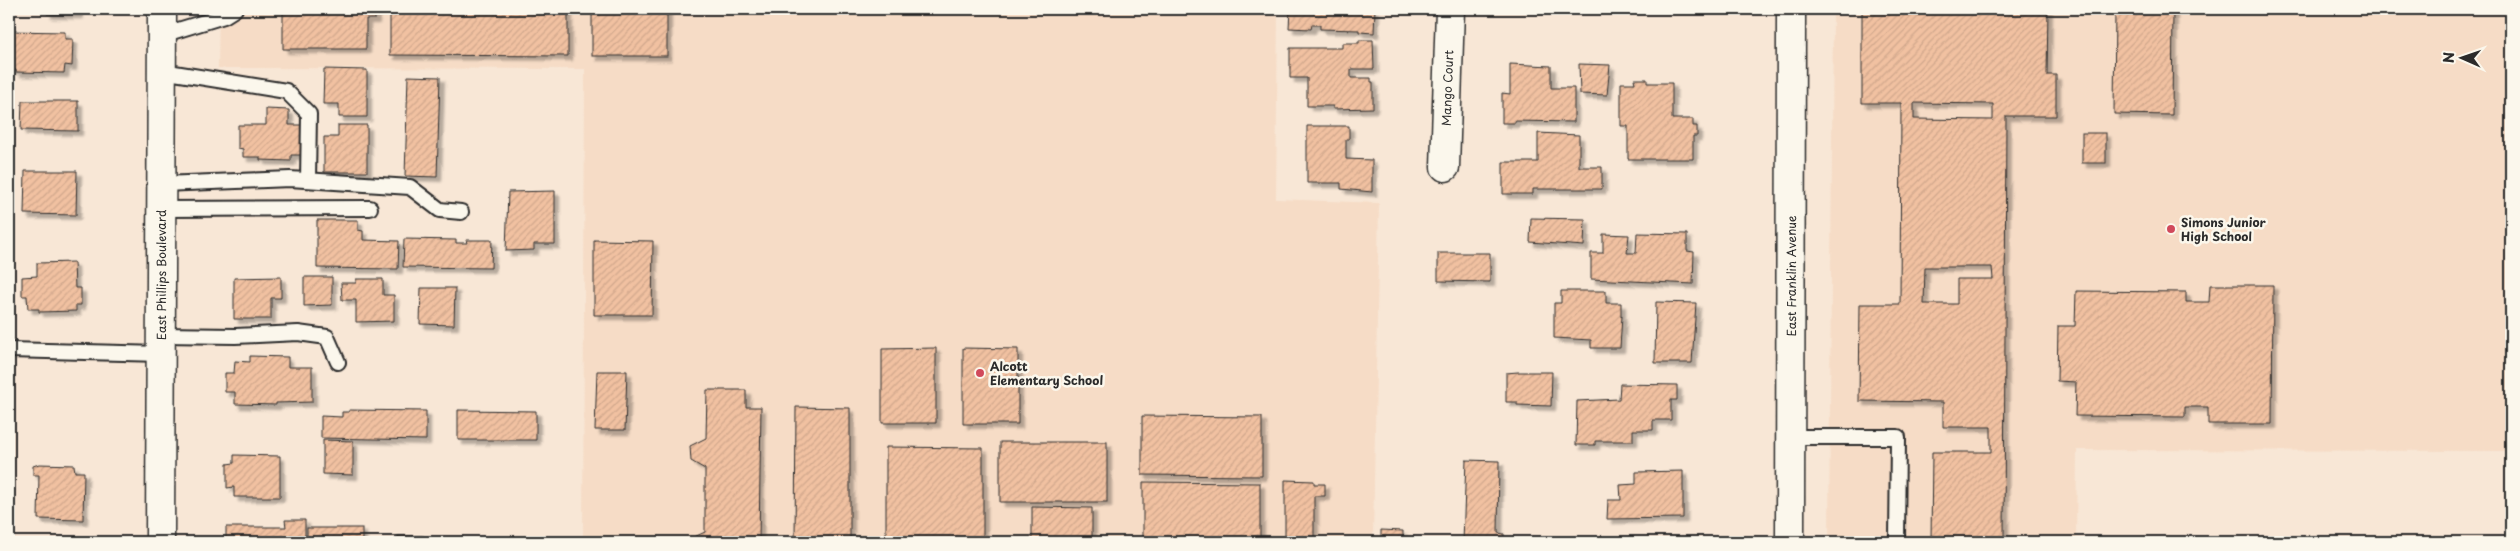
<svg xmlns="http://www.w3.org/2000/svg" width="2520" height="551" viewBox="0 0 2520 551" font-family="'Playpen Sans',sans-serif">
<style>
.built{fill:#f6dcc6}
.building{fill:url(#building-hatch);stroke:#2b2b2b;fill-rule:evenodd;filter:url(#shadow)}
.lines{fill:none;stroke-linecap:round;stroke-linejoin:round}
.service-casing{stroke:#2b2b2b;stroke-width:18}
.minor-casing{stroke:#2b2b2b;stroke-width:31}
.tertiary-casing{stroke:#2b2b2b;stroke-width:31}
.service{stroke:#fbf7ec;stroke-width:14}
.minor{stroke:#fbf7ec;stroke-width:28}
.tertiary{stroke:#fbf7ec;stroke-width:28}
.poi-dot{fill:#d1495b;stroke:#fbf7ec;stroke-width:2}
.labels{text-anchor:middle;dominant-baseline:central;stroke-width:5;stroke-linejoin:round;paint-order:stroke}
.street-label{font-size:12px;fill:#2b2b2b;stroke:#fbf7ec}
.poi-label{font-size:12px;font-weight:bold;fill:#2b2b2b;stroke:#fbf7ec;text-anchor:start}
</style>
<defs>
<pattern id="building-hatch" width="6" height="6" patternUnits="userSpaceOnUse" patternTransform="scale(1.25)"><rect width="6" height="6" fill="#f1c1a1"/><path d="M-1 1l2-2M0 6l6-6M5 7l2-2" fill="none" stroke="#cfa68b"/></pattern>
<filter id="shadow"><feDropShadow dx="4.5" dy="4.5" stdDeviation="1" flood-color="#0004"/></filter>
</defs>
<rect width="100%" height="100%" fill="#f8e7d6"/>
<filter id="ink" filterUnits="userSpaceOnUse"><feTurbulence type="fractalNoise" baseFrequency=".02" numOctaves="2"/><feDisplacementMap in="SourceGraphic" scale="10" xChannelSelector="R" yChannelSelector="G"/><feConvolveMatrix kernelMatrix="1 2 1 2 8 2 1 2 1" color-interpolation-filters="sRGB"/></filter>
<g filter="url(#ink)">
<!-- built -->
<g class="built">
<polygon points="219,9 1278,9 1276,199 1379,203 1373,542 583,542 585,69 218,68"/>
<polygon points="1833,9 2511,9 2511,451 2077,450 2076,542 1829,542"/>
</g>
<!-- building -->
<g class="building">
<polygon points="47,9 78,9 79,14 47,14"/>
<polygon points="283,9 375,9 375,19 366,19 366,49 283,49"/>
<polygon points="390,9 568,9 568,56 390,55"/>
<rect x="592" y="9" width="75" height="47"/>
<polygon points="1290,9 1375,9 1374,33 1359,32 1359,30 1320,29 1320,25 1312,25 1311,29 1289,28"/>
<path d="M1862,9H2048L2047,75H2056V116H2006L2004,542H1931L1932,452H1991V427H1943V402L1859,401L1860,304H1900L1901,103H1862ZM1914,103L1993,104V120L1914,119ZM1925,267H1992L1993,279H1957V304H1924Z"/>
<polygon points="2115,9 2173,9 2172,115 2114,114"/>
<polygon points="9,31 65,32 65,39 73,39 72,66 65,65 64,73 16,72 16,70 9,69"/>
<polygon points="1359,40 1373,40 1374,69 1351,69 1351,78 1371,78 1371,82 1373,82 1373,108 1333,109 1333,106 1307,106 1307,78 1290,78 1290,48 1342,48 1342,43 1359,43"/>
<polygon points="1510,64 1551,66 1551,88 1574,88 1574,122 1515,121 1515,123 1502,123 1502,93 1510,94"/>
<polygon points="1579,64 1610,65 1607,95 1580,94"/>
<polygon points="324,69 367,70 367,117 339,117 339,104 323,104"/>
<polygon points="408,76 440,77 437,177 405,176"/>
<polygon points="1634,79 1647,79 1647,83 1672,83 1672,119 1693,119 1693,126 1697,126 1697,136 1693,136 1693,159 1628,159 1628,126 1621,126 1621,83 1635,83"/>
<polygon points="22,101 78,101 78,131 21,130"/>
<polygon points="266,109 289,110 289,125 302,125 301,155 291,155 291,161 260,160 260,157 243,157 243,149 238,148 238,125 266,125"/>
<polygon points="338,125 367,125 367,172 324,172 324,137 338,137"/>
<polygon points="1307,126 1349,126 1349,139 1346,139 1346,159 1372,160 1372,192 1341,189 1341,183 1307,183"/>
<polygon points="1538,133 1579,135 1579,167 1602,167 1602,189 1533,189 1533,194 1503,194 1503,162 1538,162"/>
<rect x="2082" y="133" width="24" height="30"/>
<polygon points="25,171 77,171 76,215 24,214"/>
<polygon points="555,191 555,244 534,244 534,250 506,251 508,192"/>
<polygon points="1531,218 1585,219 1584,246 1530,242"/>
<polygon points="317,220 358,220 358,230 363,231 363,240 399,241 398,269 317,268"/>
<polygon points="1637,233 1687,234 1687,251 1694,252 1693,284 1591,279 1591,253 1603,253 1603,234 1629,235 1627,253 1636,253"/>
<polygon points="404,239 456,240 456,243 467,243 466,240 492,240 491,268 403,267"/>
<polygon points="594,240 653,241 652,315 594,315"/>
<polygon points="1438,253 1490,253 1490,282 1438,281"/>
<polygon points="74,262 75,288 81,288 81,305 76,305 76,311 39,312 39,309 28,309 27,296 22,296 22,277 37,276 37,263"/>
<polygon points="281,277 281,298 271,298 271,319 234,319 234,278"/>
<polygon points="304,277 332,277 332,305 304,306"/>
<polygon points="356,279 383,279 383,295 394,295 394,321 356,322 356,300 342,300 341,283 356,283"/>
<polygon points="2210,285 2273,285 2272,424 2208,424 2208,407 2185,407 2185,417 2075,416 2076,382 2057,381 2058,326 2075,326 2076,291 2186,292 2186,302 2209,302"/>
<polygon points="421,288 455,288 454,325 420,324"/>
<polygon points="1561,291 1606,291 1606,303 1621,303 1621,317 1622,316 1620,348 1591,348 1591,340 1554,338 1554,303 1561,303"/>
<polygon points="1656,302 1696,303 1692,363 1655,363"/>
<polygon points="936,348 936,423 882,423 882,349"/>
<polygon points="963,348 1018,349 1018,424 963,424"/>
<polygon points="250,356 288,357 288,367 312,367 312,402 276,403 276,405 235,404 235,392 225,392 225,373 234,373 235,361 250,362"/>
<polygon points="597,371 627,371 625,430 595,430"/>
<polygon points="1518,372 1552,372 1551,406 1517,405 1517,402 1506,402 1506,373"/>
<polygon points="1620,384 1677,385 1677,400 1671,400 1671,420 1653,420 1653,430 1633,430 1633,441 1595,441 1595,445 1576,445 1577,401 1619,399"/>
<polygon points="707,390 746,390 746,407 761,407 759,542 690,542 690,539 705,532 705,469 691,461 690,446 706,438"/>
<polygon points="796,407 850,408 850,542 795,542"/>
<polygon points="349,410 426,411 426,440 321,438 321,416 342,417 342,412 349,412"/>
<polygon points="458,410 536,411 536,440 458,440"/>
<polygon points="1142,416 1262,417 1262,476 1142,475"/>
<polygon points="323,440 353,441 353,475 323,474"/>
<rect x="1000" y="442" width="107" height="60"/>
<polygon points="886,447 983,448 983,542 886,542"/>
<polygon points="234,455 280,456 280,497 234,497 234,487 227,488 227,464 234,463"/>
<polygon points="1466,460 1499,461 1498,533 1504,534 1504,542 1463,542"/>
<polygon points="39,464 74,465 75,472 84,472 83,520 38,519 39,475 33,475 33,466"/>
<polygon points="1683,471 1683,518 1607,519 1608,500 1621,500 1620,485 1636,484 1636,472"/>
<polygon points="1285,480 1314,481 1314,484 1325,484 1325,496 1314,496 1314,539 1285,539"/>
<polygon points="1143,482 1260,483 1260,541 1143,540"/>
<polygon points="1032,507 1092,508 1092,542 1032,542"/>
<polygon points="285,520 305,520 305,542 226,542 226,527 286,527"/>
<rect x="307" y="528" width="55" height="14"/>
<polygon points="1381,530 1403,531 1403,542 1381,542"/>
<rect x="398" y="536" width="25" height="6"/>
</g>
<g class="lines">
<!-- service casing -->
<g class="service-casing">
<g id="service">
<polyline points="162,35 224,16 235,9"/>
<polyline points="162,71 286,91 309,114 308,180"/>
<polyline points="162,184 290,179 410,187 440,210 461,212"/>
<polyline points="162,209 370,208"/>
<polyline points="161,335 235,336 298,333 327,337 338,362"/>
<polyline points="9,350 161,354"/>
<polyline points="1790,437 1898,437 1897,542"/>
</g>
</g>
<!-- minor casing -->
<g class="minor-casing">
<polyline id="minor" points="1445,167 1450,9"/>
</g>
<!-- tertiary casing -->
<g class="tertiary-casing">
<g id="tertiary">
<polyline points="160,542 162,9"/>
<polyline points="1790,542 1791,9"/>
</g>
</g>
<!-- service -->
<use href="#service" class="service"/>
<!-- minor -->
<use href="#minor" class="minor"/>
<!-- tertiary -->
<use href="#tertiary" class="tertiary"/>
</g>
</g>
<!-- markers -->
<g class="poi-dot">
<circle cx="2171" cy="229" r="5"/>
<circle cx="980" cy="373" r="5"/>
</g>
<g class="labels">
<!-- street labels -->
<g class="street-label">
<text transform="translate(1447 88) rotate(-88)">Mango Court</text>
<text transform="translate(161 275) rotate(-90)">East Phillips Boulevard</text>
<text transform="translate(1791 276) rotate(-90)">East Franklin Avenue</text>
</g>
<!-- poi labels -->
<g class="poi-label">
<text x="2181" y="222">Simons Junior<tspan x="2181" dy="14">High School</tspan></text>
<text x="990" y="366">Alcott<tspan x="990" dy="14">Elementary School</tspan></text>
</g>
</g>
<!-- margin -->
<rect width="2520" height="551" fill="none" stroke="#fbf7ec" stroke-width="30"/>
<rect x="15" y="15" width="2490" height="521" fill="none" stroke="#2b2b2b" stroke-width="2" filter="url(#ink)"/>
<!-- north arrow -->
<g transform="translate(2462 58) rotate(272)" stroke="#fbf7ec" stroke-width="4" paint-order="stroke">
<path d="M0-4L9 19L0 12L-9 19Z" fill="#2b2b2b"/>
<text y="-8" font-size="14" font-weight="bold" text-anchor="middle" fill="#2b2b2b">N</text>
</g>
</svg>
